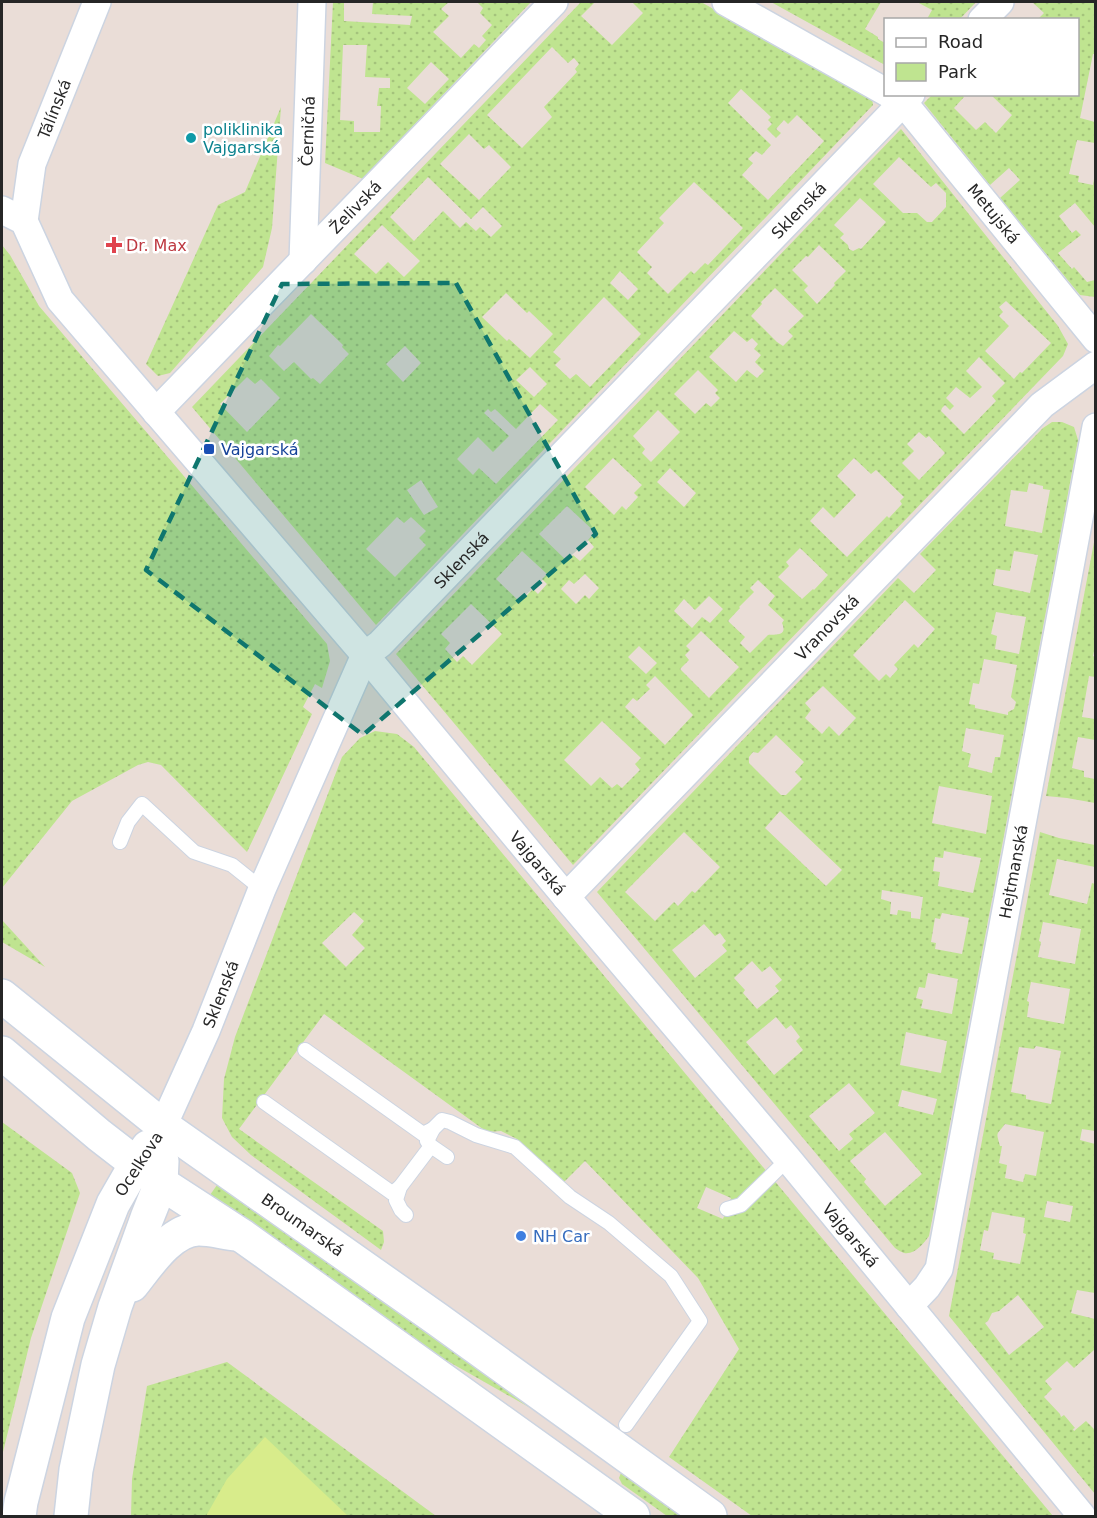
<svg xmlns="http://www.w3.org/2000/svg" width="1097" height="1518" viewBox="0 0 1097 1518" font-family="'DejaVu Sans',sans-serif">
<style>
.green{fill:url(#green-dots);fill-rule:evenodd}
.pitch{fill:#d8ec8b}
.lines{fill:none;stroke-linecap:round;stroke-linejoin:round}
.lane-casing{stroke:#ccd4e1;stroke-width:16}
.street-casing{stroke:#ccd4e1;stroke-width:30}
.secondary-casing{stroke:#ccd4e1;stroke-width:36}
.lane{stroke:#fff;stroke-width:14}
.street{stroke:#fff;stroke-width:27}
.secondary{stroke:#fff;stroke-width:33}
.marked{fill:#0f766e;fill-opacity:0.2;stroke:#0f766e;stroke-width:4.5;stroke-dasharray:12 8;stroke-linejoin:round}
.culture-dot{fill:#0f9aa8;stroke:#fff;stroke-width:2}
.health-dot{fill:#e0444e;stroke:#fff;stroke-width:2}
.transit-dot{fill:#1a4fb4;stroke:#fff;stroke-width:2}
.shop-dot{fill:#3f7fe0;stroke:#fff;stroke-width:2}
.labels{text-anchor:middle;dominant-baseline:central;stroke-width:5;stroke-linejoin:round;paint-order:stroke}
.street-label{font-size:16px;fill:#262626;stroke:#fff}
.culture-label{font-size:16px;fill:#0d838f;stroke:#fff;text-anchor:start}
.health-label{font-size:16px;fill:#be3a42;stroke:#fff;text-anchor:start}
.transit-label{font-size:16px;fill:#164399;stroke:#fff;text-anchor:start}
.shop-label{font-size:16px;fill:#366cbe;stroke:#fff;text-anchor:start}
</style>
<defs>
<pattern id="green-dots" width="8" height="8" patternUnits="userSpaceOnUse" patternTransform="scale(1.5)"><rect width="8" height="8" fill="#bfe490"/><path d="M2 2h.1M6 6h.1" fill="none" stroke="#a4c37c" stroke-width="1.8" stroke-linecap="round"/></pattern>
</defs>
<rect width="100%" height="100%" fill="#eaddd7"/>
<!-- green -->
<g class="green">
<path d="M333,2H344V21L410,25L412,16L372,14L373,2H449L441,9L449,16L433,32L461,58L474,44L479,48L486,40L482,36L492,25L480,13L483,8L477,2H531L363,179L325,163ZM343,45H367L365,77L390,78V88H379L377,106H381L380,132H354V121L340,120ZM431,62L449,79L425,104L407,88Z"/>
<path d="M581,2H595L581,16L612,45L643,13L632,2H701L872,98L873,105L376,625L192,407ZM552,47L568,63L574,58L579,64L575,69L577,72L544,107L552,117L522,148L487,115ZM741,89L771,117L768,120L772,124L767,129L776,138L781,133L776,129L784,120L788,124L797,115L824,141L768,200L742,175L753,163L748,159L756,151L762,155L771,145L728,103ZM469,134L484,149L489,145L511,167L479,200L440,164ZM428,177L471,219L483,207L502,226L491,237L480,227L476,231L466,222L460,228L443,211L414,241L390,217ZM694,182L743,228L708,265L705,263L694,274L691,271L668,294L647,273L652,267L637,252L664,223L659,218ZM382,225L420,261L404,277L388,262L376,274L354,254ZM620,271L638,289L628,300L610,283ZM506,293L527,313L529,311L553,334L530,358L509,339L507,341L482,317ZM604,297L641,334L590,387L576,374L570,379L555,365L561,359L553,352ZM311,314L343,345L342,347L349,354L320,384L313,378L311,379L294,362L284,371L269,356L278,345L280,346ZM405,346L421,363L403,382L386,364ZM530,367L547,384L534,397L516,380ZM247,377L255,384L261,379L280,398L247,432L220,404ZM540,404L558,420L496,484L479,468L473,475L457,459L478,437L493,452L509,436L484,413L488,409L491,412L495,409L516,429ZM421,480L438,507L424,515L407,490ZM397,517L404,523L411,517L426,531L419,538L426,545L395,577L366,549Z"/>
<polygon points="771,2 881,2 865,29 878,37 878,39 885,43 885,65"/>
<polygon points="917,2 976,2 959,20 927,19 932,10"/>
<polygon points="1032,2 1095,2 1095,54 1093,54 1080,118 1095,122 1095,143 1077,140 1069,174 1079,176 1078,182 1093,185 1094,179 1095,179 1095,227 1075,203 1059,216 1072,233 1076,230 1081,235 1058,253 1072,269 1074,267 1087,282 1095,280 1095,297 1080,295 1000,198 1020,180 1009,168 990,185 924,103 932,95 962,95 964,97 954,108 976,130 985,122 996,133 1012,115 991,95 1078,94 1078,20 1038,19 1044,13"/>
<polygon points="281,107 272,228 263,267 170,373 158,376 146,364 218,205 245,192"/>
<path d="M901,129L1058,326L1068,344L1063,356L573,865L396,654ZM899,157L931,187L936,183L946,193V207L932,222H927L917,213H903L873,184ZM860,198L886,222L861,249L859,248L853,251L849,249L848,245L840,238L844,234L834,225ZM819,245L846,271L834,283L835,285L817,304L804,290L808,286L792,270L806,256L808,257ZM775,288L804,316L788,331L793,336L783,346L777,342L751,316L762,304L761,302ZM1006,301L1051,343L1022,373L1020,372L1014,379L985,351L1009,326L999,316L1003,312L999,307ZM734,331L747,342L752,338L758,344L754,349L761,355L755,362L764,371L757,378L747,370L736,382L709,357ZM979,357L1005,383L992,396L996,401L964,434L941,411L942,408L945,405L950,410L954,406L946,398L956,387L970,398L982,387L966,371ZM698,370L718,390L715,393L720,398L711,407L706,403L695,414L674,394ZM658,410L680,432L651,462L642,453L645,449L633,436ZM919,432L926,438L929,436L945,453L919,480L902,463L914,451L907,444ZM613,458L642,485L634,493L638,497L626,510L622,506L614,515L585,487ZM854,458L871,474L876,470L904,497L900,501L902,504L889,518L887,516L847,557L810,521L823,507L834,518L856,495L837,476ZM670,468L696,493L684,507L657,482ZM567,506L595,532L588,540L594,547L580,561L573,555L567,561L539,534ZM800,548L828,575L814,590L813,589L802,599L778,577L789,566L786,562ZM522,551L547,574L542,579L547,584L538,594L533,589L520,602L496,579ZM585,574L599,588L589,599L585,595L576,604L561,589L569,580L574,584ZM758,580L775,596L768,605L784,620L782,623C788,637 775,634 768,635L750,653L740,643L745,637L728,621L740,608L739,607L754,592L750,588ZM709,596L723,609L710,623L702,617L692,628L674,611L684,599L695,610ZM471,604L502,634L472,665L463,656L457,662L445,649L450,643L441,634ZM701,631L739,667L709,698L680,669L689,660L685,655L690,650L686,646ZM639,646L657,663L646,674L628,657ZM655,676L693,715L665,745L625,707L633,698L637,701L650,689L646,685ZM602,721L641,758L635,764L640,770L622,788L617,784L612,788L600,777L591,786L564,760Z"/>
<polygon points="2,245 10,255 39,306 327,644 330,661 322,688 315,684 303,707 312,714 247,852 161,765 148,762 138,765 72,801 2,888"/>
<path d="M1052,422H1062L1074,427L1078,440L929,1236C924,1243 915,1255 904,1253C901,1252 898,1250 895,1248L597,892L898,578L914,593L936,570L920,554L1043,428ZM1029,483L1043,486V489L1050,490L1042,533L1005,526L1011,490L1027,492ZM1014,551L1038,555L1030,593L993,585L996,569L1010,571ZM905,600L935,629L918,648L914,644L894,665L898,669L890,678L886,674L879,681L853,655ZM996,612L1026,617L1019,654L995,649L997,636L991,634ZM984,659L1017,665L1011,697L1016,702L1014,709L1008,712V715L975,708V705L969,704L973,683L979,684ZM823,686L856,718L839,736L829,726L822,734L805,718L811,710L805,703ZM966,728L1004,735L1000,757H995L992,773L968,767L971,754L962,751ZM776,735L804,762L795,772L802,779L786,795H781L749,763V757L753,752L758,753ZM939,786L992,796L986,834L932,823ZM780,811L842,870L826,886L765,828ZM684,832L720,867L695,893L692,891L678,906L674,902L655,921L625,892ZM944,851L981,858L973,893L938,886L940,872L933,871L935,857L943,858ZM882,890L923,897L920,919L911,918V912L898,910L897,915L890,914L891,902L881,899ZM942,913L969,918L962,954L935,949L936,943L931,942L935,918L940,919ZM704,924L715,936L720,933L726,941L722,945L727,951L695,978L672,950ZM752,961L762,972L770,966L782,980L775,986L779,991L757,1009L743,993L745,990L734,978ZM928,973L958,979L952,1014L921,1008L923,1000L916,998L919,987L925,988ZM776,1017L786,1029L791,1025L800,1037L796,1041L803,1050L774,1075L746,1042ZM906,1032L947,1041L941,1073L900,1065ZM849,1083L875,1113L849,1134L853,1139L839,1151L809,1116ZM902,1090L937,1099L933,1115L898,1106ZM885,1132L922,1174L885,1206L864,1182L866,1179L850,1161Z"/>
<polygon points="1095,537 1096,642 1093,656 1095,657 1095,677 1089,676 1082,717 1095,719 1095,740 1078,737 1072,768 1084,771 1084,777 1095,779 1095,803 1067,798 1046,796"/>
<path d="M375,731L397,734L414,747L1053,1516H752L669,1457L739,1349L698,1278L585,1161L562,1184L517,1139L501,1131L487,1132L324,1014L239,1129L383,1231L384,1242L381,1250L251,1155L232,1137L222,1118L224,1079L235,1037L342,757L360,738ZM354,912L364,921L352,935L365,948L346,967L322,943ZM706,1187L731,1198L723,1219L697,1208Z"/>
<path d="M1040,832L1059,838L1095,845V867L1057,859L1049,895L1087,904L1092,883L1095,884V1131L1082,1129L1080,1140L1095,1144V1293L1077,1290L1071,1313L1095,1319V1351L1094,1350L1074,1368L1067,1361L1045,1381L1052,1389L1044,1397L1060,1414L1061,1417L1064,1415L1075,1428L1073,1429L1074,1431L1086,1421L1095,1430V1494L949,1316ZM1043,922L1081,929L1075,964L1038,957L1041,942L1039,941ZM1031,982L1070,989L1064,1024L1027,1017L1029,1002L1027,1001ZM1036,1046L1061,1051L1051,1104L1026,1099V1095L1011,1092L1019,1047L1034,1049ZM1005,1124L1044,1132L1036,1176L1025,1174L1023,1182L1005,1178L1007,1165L999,1163L1002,1146H1000C996,1131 996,1136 1005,1124ZM1047,1201L1073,1206L1070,1222L1044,1217ZM992,1212L1025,1218L1023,1233L1026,1234L1020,1264L993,1259L994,1253L980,1250L984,1230L988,1231ZM1018,1295L1044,1327L1009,1355L985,1323L988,1321L992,1313L999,1311Z"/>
<polygon points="2,920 45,967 2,942"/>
<polygon points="2,1122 72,1173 80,1193 31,1338 2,1456"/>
<polygon points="217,1185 541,1414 421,1346 210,1195"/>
<polygon points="227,1362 436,1516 131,1516 132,1479 147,1386"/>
<polygon points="625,1471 690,1516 667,1516 622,1484 619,1478 621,1473"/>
</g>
<!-- pitch -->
<polygon class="pitch" points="265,1437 348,1516 206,1516 227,1479"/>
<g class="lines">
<!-- lane casing -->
<g class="lane-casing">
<g id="lane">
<polyline points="120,842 128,822 142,804 194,852 232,865 262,889"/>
<polyline points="305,1050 423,1134 433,1129"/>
<polyline points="264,1102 392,1193 400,1187"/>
<polyline points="447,1157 431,1146 427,1141 433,1129 442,1120 450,1122 476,1135 515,1147 570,1197 609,1223 671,1276 700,1321 626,1425"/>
<polyline points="727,1209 741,1205 788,1159"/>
<polyline points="406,1215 401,1210 396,1200 400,1187 431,1146"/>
</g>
</g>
<!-- street casing -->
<g class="street-casing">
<g id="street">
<polyline points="726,2 886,92"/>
<polyline points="982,20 1000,2"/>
<path id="s1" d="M889,94L903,102L1096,339"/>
<path id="s2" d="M2,210L24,221L60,300L365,655L566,897L788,1159L1082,1516"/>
<path id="s3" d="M24,221L32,164L97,2"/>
<path id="s4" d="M303,261L312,2"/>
<path id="s5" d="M156,412L554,2"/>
<path id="s6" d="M566,897L1042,405L1096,365"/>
<path id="s7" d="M163,1126L206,1031L262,889L365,655L380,644L911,94"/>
<path id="s8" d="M909,1306L927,1287L939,1269L1096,427"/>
</g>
</g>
<!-- secondary casing -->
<g class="secondary-casing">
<g id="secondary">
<path id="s9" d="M2,996L163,1126L437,1319L710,1516"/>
<polyline points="2,1053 99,1135 161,1183 241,1235 633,1516"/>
<path d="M132,1285C148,1265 171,1229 199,1229C211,1229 225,1233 237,1234"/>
<polyline points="19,1516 21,1502 68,1318 113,1204 136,1164 148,1147"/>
<polyline points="71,1516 76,1470 98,1365 115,1307 147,1218 161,1183 162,1161"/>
</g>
</g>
<!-- lane -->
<use href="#lane" class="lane"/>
<!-- street -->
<use href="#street" class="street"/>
<!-- secondary -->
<use href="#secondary" class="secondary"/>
</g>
<!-- marked area -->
<path class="marked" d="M456,283L596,534L363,735L146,570L282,284Z"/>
<!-- markers -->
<circle class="culture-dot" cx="191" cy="138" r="6"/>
<path class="health-dot" d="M111 236h6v6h6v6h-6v6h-6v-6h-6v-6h6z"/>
<rect class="transit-dot" x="203" y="443" width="12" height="12" rx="3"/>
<circle class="shop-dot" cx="521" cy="1236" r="6"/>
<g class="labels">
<!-- street labels -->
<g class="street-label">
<text stroke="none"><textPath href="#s3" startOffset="117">Tálínská</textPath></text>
<text stroke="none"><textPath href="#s4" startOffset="130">Černičná</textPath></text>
<text stroke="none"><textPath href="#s5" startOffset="286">Želivská</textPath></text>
<text stroke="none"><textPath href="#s7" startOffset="1134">Sklenská</textPath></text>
<text stroke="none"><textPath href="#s1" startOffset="160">Metujská</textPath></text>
<text stroke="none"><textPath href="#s7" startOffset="648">Sklenská</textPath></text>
<text stroke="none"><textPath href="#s6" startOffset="375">Vranovská</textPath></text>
<text stroke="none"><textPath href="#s2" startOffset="850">Vajgarská</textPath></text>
<text stroke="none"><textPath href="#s8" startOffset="452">Hejtmanská</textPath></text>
<text stroke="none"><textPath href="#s7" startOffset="144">Sklenská</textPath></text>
<text transform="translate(139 1164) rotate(-57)">Ocelkova</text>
<text stroke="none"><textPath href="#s9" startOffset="378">Broumarská</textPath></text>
<text stroke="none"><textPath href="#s2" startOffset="1336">Vajgarská</textPath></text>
</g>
<!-- culture labels -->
<g class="culture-label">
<text x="203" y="129">poliklinika<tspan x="203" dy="18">Vajgarská</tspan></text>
</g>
<!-- health labels -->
<g class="health-label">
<text x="126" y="245">Dr. Max</text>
</g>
<!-- transit labels -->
<g class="transit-label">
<text x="221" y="449">Vajgarská</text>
</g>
<!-- shop labels -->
<g class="shop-label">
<text x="533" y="1236">NH Car</text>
</g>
</g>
<!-- border -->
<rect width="1097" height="1518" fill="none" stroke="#262626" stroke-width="6"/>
<!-- legend -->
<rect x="884" y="18" width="195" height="78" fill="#ffffff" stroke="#a8a8a8" stroke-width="1.5"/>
<rect x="896" y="38" width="30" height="9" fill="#ffffff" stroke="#a8a8a8" stroke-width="1.5"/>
<text x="938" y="48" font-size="18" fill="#262626">Road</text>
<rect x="896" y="63" width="30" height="18" fill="#bfe490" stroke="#a8a8a8" stroke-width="1.5"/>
<text x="938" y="78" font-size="18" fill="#262626">Park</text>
</svg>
